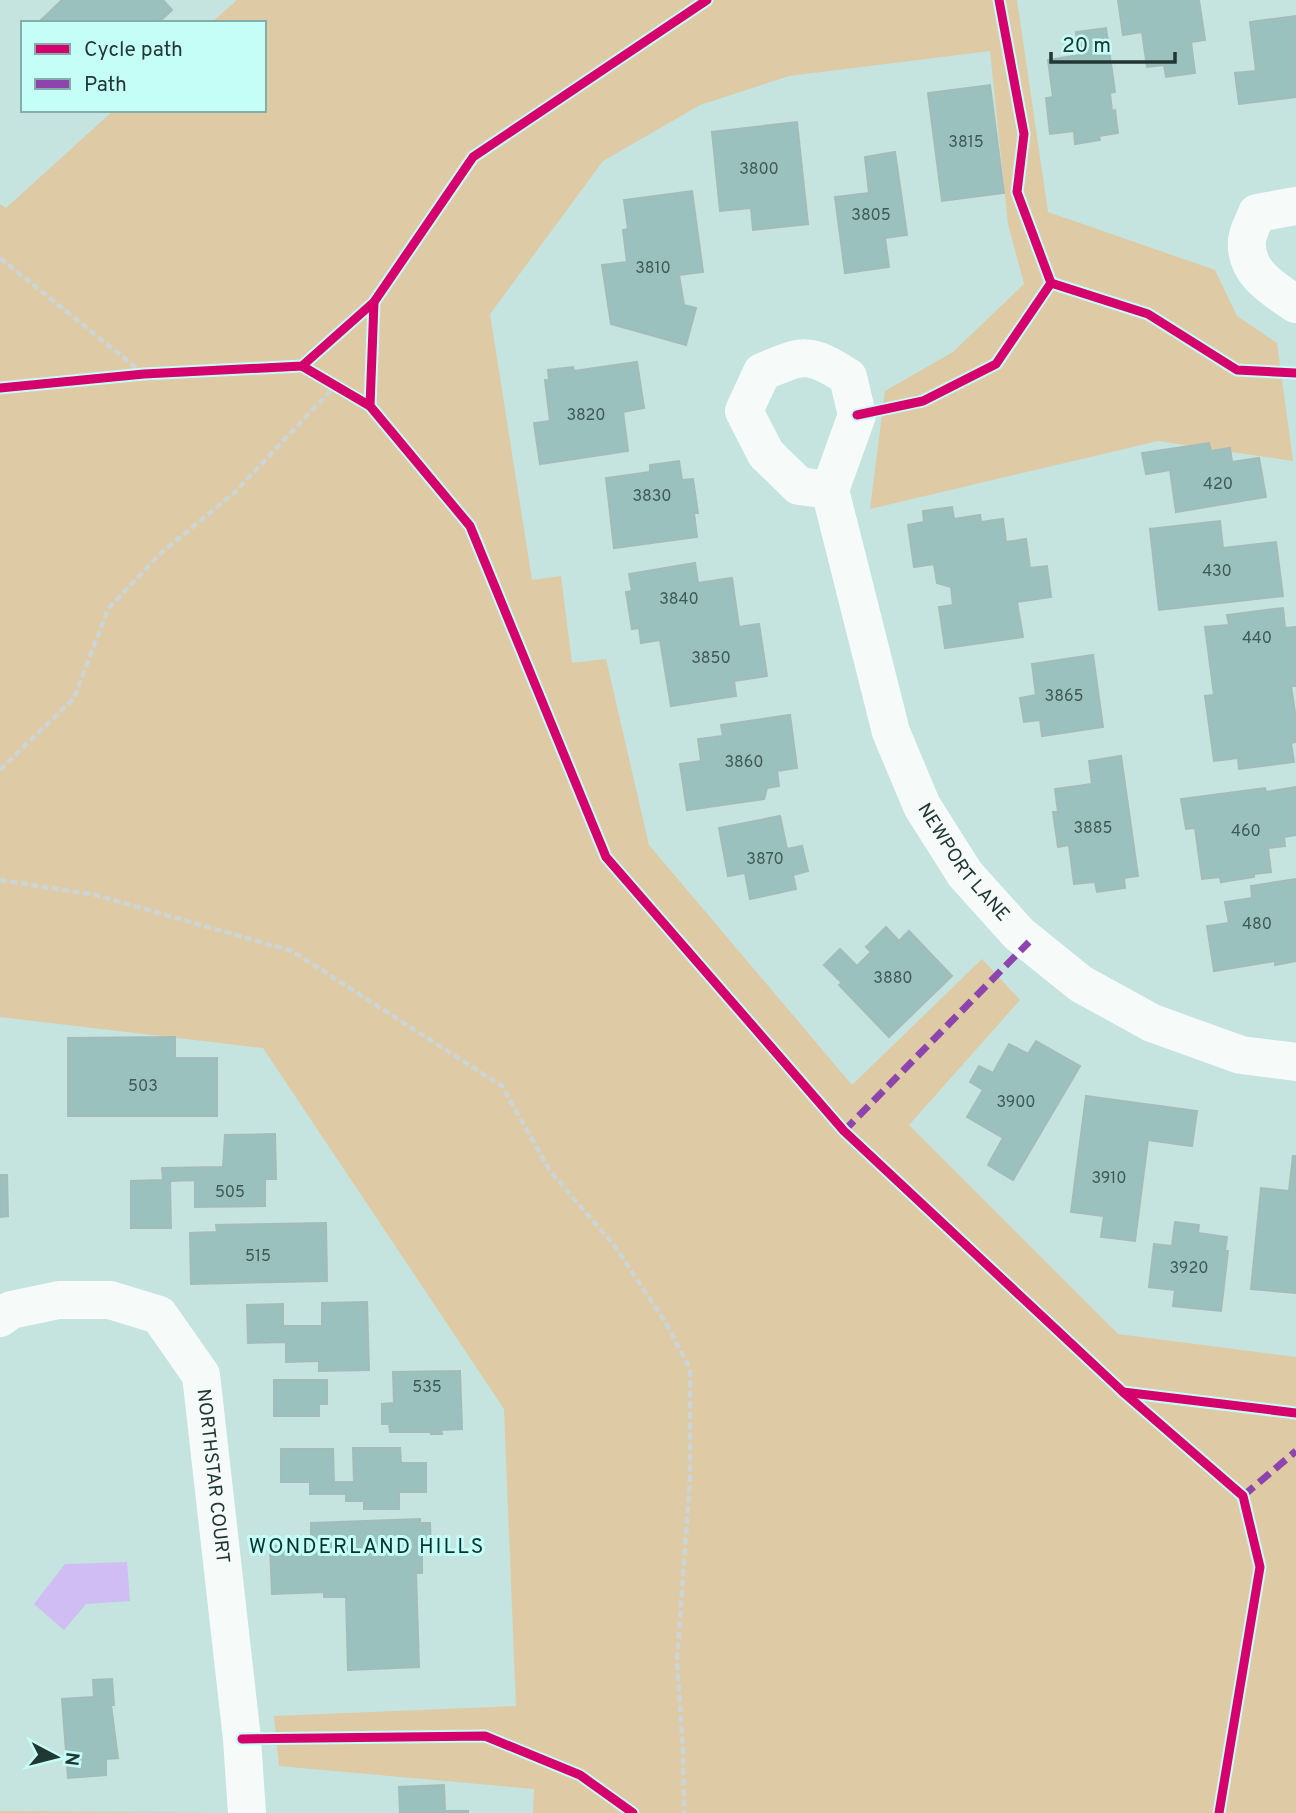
<svg xmlns="http://www.w3.org/2000/svg" width="1296" height="1813" viewBox="0 0 1296 1813" font-family="Overpass,sans-serif">
<style>
.green{fill:#decaa4}
.water{fill:#d0bdf3}
.building{fill:#9ac1bd;stroke:#a4bcb9;stroke-width:2}
.lines{fill:none;stroke-linecap:round;stroke-linejoin:round}
.path{stroke:#ccd5d4;stroke-width:4.5;stroke-dasharray:7 3.5;stroke-linecap:butt}
.minor{stroke:#f6fbfa;stroke-width:38}
.quiet{stroke:#8e44ad;stroke-width:7;stroke-dasharray:14 7;stroke-linecap:butt}
.cycleway-casing{stroke:#c5fef7;stroke-width:13}
.cycleway{stroke:#d6006c;stroke-width:9}
.labels{text-anchor:middle;dominant-baseline:central;stroke-width:6;stroke-linejoin:round;paint-order:stroke}
.number-label{font-size:16px;fill:#3e5a56}
.street-label{font-size:19px;fill:#203734;stroke:#c5fef7}
.neighbourhood-label{font-size:21px;letter-spacing:2px;fill:#05322e;stroke:#c5fef7}
</style>
<rect width="100%" height="100%" fill="#c5e3df"/>
<!-- green -->
<g class="green">
<polygon points="237,0 1017,0 1048,212 1215,270 1237,316 1277,343 1293,461 1158,441 870,509 885,391 953,352 1024,284 1008,224 990,51 789,76 700,105 603,161 490,314 532,580 561,576 572,663 606,659 649,845 852,1085 982,959 1020,1000 909,1125 1118,1334 1296,1357 1296,1813 533,1813 534,1789 279,1766 274,1716 516,1706 504,1409 263,1048 0,1017 0,204 6,208 114,110 264,110 264,23 211,23"/>
<polygon points="0,1811 225,1812 0,1813"/>
</g>
<!-- water -->
<polygon class="water" points="127,1562 130,1601 86,1604 64,1630 34,1604 65,1564"/>
<!-- building -->
<g class="building">
<polygon points="62,0 163,0 172,10 158,23 38,23"/>
<polygon points="1118,0 1199,0 1205,40 1191,42 1195,73 1166,77 1164,65 1147,67 1142,32 1123,35"/>
<polygon points="1296,16 1296,97 1239,104 1235,73 1256,71 1250,22"/>
<polygon points="1106,28 1115,92 1110,93 1112,111 1115,110 1118,133 1099,136 1100,140 1075,144 1074,131 1050,134 1046,98 1053,97 1048,60 1079,55 1076,32"/>
<polygon points="990,85 1004,193 942,201 928,93"/>
<polygon points="797,122 808,224 753,230 751,208 720,211 712,132"/>
<polygon points="895,152 907,235 885,238 889,267 845,273 835,197 869,193 865,157"/>
<polygon points="692,191 703,272 679,275 684,305 696,308 686,345 611,324 602,265 627,262 623,230 628,229 624,200"/>
<polygon points="637,362 644,408 623,412 628,451 540,464 534,423 550,421 545,380 549,380 548,370 573,367 574,371"/>
<polygon points="1209,443 1211,451 1230,448 1232,462 1259,458 1266,497 1176,512 1170,470 1146,474 1142,453"/>
<polygon points="679,461 682,480 693,479 698,513 694,513 697,537 614,548 606,478 650,472 650,465"/>
<polygon points="952,507 954,519 980,515 981,522 1003,519 1006,542 1026,539 1030,568 1047,566 1051,597 1017,602 1023,637 945,648 939,607 953,605 951,587 937,583 934,564 914,567 908,525 924,522 923,511"/>
<polygon points="1220,521 1223,548 1276,542 1283,596 1159,610 1150,529"/>
<polygon points="695,563 698,583 732,578 739,627 759,624 767,676 734,681 736,696 671,706 660,640 641,643 639,628 632,629 626,592 632,591 629,574"/>
<polygon points="1283,608 1285,628 1296,627 1296,686 1291,686 1296,719 1296,742 1291,743 1294,762 1239,769 1238,758 1214,761 1205,696 1214,695 1205,627 1229,625 1227,615"/>
<polygon points="1093,655 1103,727 1042,736 1040,720 1024,722 1020,698 1036,695 1032,664"/>
<polygon points="790,715 797,768 777,771 779,786 767,788 764,799 687,810 680,764 701,761 698,739 723,736 721,725"/>
<polygon points="1121,756 1138,876 1124,878 1125,888 1097,892 1095,882 1074,884 1069,845 1058,847 1053,812 1058,812 1055,789 1092,784 1089,761"/>
<polygon points="1296,787 1296,835 1284,837 1285,846 1268,848 1271,872 1254,874 1254,877 1221,882 1220,877 1202,879 1195,828 1186,829 1181,799 1265,788 1266,792"/>
<polygon points="780,816 787,849 802,846 808,871 793,875 796,889 750,899 745,873 728,876 719,828"/>
<polygon points="1296,879 1296,961 1275,965 1275,961 1214,971 1207,926 1229,923 1225,902 1252,898 1251,886"/>
<polygon points="886,927 899,941 909,931 952,976 889,1037 839,985 842,983 824,965 840,949 857,966 871,952 866,947"/>
<polygon points="175,1037 175,1058 217,1058 217,1116 68,1116 68,1038"/>
<polygon points="1036,1041 1080,1066 1013,1180 988,1165 1003,1138 967,1117 983,1090 970,1082 979,1066 993,1073 1009,1044 1028,1054"/>
<polygon points="1086,1096 1197,1111 1192,1146 1148,1140 1135,1241 1101,1237 1104,1216 1071,1212"/>
<polygon points="275,1134 276,1179 265,1179 265,1206 195,1207 195,1180 170,1181 171,1228 131,1228 131,1181 163,1180 162,1168 223,1167 225,1135"/>
<polygon points="1293,1156 1296,1156 1296,1293 1251,1289 1261,1188 1289,1191"/>
<polygon points="0,1175 7,1175 8,1216 0,1217"/>
<polygon points="1175,1222 1199,1225 1198,1233 1227,1237 1225,1251 1228,1251 1221,1311 1173,1306 1175,1290 1149,1287 1154,1244 1172,1246"/>
<polygon points="326,1223 327,1281 191,1284 190,1233 217,1232 216,1225"/>
<polygon points="367,1302 369,1370 319,1371 319,1361 286,1362 286,1342 248,1343 247,1305 283,1304 283,1326 322,1326 322,1303"/>
<polygon points="460,1371 462,1429 441,1430 442,1434 431,1434 431,1432 390,1432 389,1424 382,1424 382,1404 394,1403 393,1372"/>
<polygon points="274,1380 327,1380 327,1404 319,1404 319,1416 274,1416"/>
<polygon points="353,1448 400,1448 401,1463 426,1463 426,1492 399,1492 399,1509 364,1509 364,1501 346,1501 346,1494 310,1494 310,1482 281,1482 281,1449 333,1449 334,1482 354,1482"/>
<polygon points="420,1519 420,1523 430,1523 431,1546 422,1546 422,1573 416,1573 419,1667 348,1670 346,1597 324,1597 324,1592 272,1594 270,1546 311,1545 311,1523"/>
<polygon points="112,1679 114,1705 111,1705 118,1758 106,1759 106,1775 68,1778 62,1699 94,1697 93,1680"/>
<polygon points="444,1785 445,1811 468,1811 468,1813 400,1813 399,1787"/>
</g>
<g class="lines">
<!-- path -->
<g class="path">
<polyline points="0,258 144,374"/>
<polyline points="0,770 74,698 108,609 161,553 234,493 335,386"/>
<polyline points="0,880 96,895 292,951 502,1086 550,1171 614,1245 666,1323 690,1369 690,1478 677,1661 683,1750 684,1813"/>
</g>
<!-- minor -->
<g class="minor">
<path d="M1296,206L1257,213C1254,221 1248,231 1247,240C1244,272 1273,289 1296,304"/>
<path id="s1" d="M830,490L799,486L766,454L744,411L762,372C804,354 809,352 848,377L857,415L830,490L891,732L922,806L965,874L1019,934L1081,984L1152,1023L1241,1055L1296,1062"/>
<path id="s2" d="M0,1318L11,1310L59,1300H110L159,1315L201,1375L242,1739L247,1813"/>
</g>
<!-- quiet -->
<g class="quiet">
<polyline points="844,1131 1029,942"/>
<polyline points="1243,1496 1296,1451"/>
</g>
<!-- cycleway casing -->
<g class="cycleway-casing">
<g id="cycleway">
<polyline points="1051,283 1148,314 1237,370 1296,373"/>
<polyline points="302,366 370,406 374,302"/>
<polyline points="0,388 144,374 302,366 374,302 473,157 707,0"/>
<polyline points="370,406 470,526 606,857 844,1131 1123,1392 1243,1496 1260,1567 1219,1813"/>
<polyline points="857,415 923,401 996,364 1051,283 1017,192 1024,134 999,0"/>
<polyline points="1123,1392 1296,1413"/>
<polyline points="242,1739 485,1736 580,1775 633,1813"/>
</g>
</g>
<!-- cycleway -->
<use href="#cycleway" class="cycleway"/>
</g>
<g class="labels">
<!-- number labels -->
<g class="number-label">
<text x="966" y="143">3815</text>
<text x="759" y="170">3800</text>
<text x="871" y="216">3805</text>
<text x="653" y="269">3810</text>
<text x="586" y="416">3820</text>
<text x="1218" y="485">420</text>
<text x="652" y="497">3830</text>
<text x="1217" y="572">430</text>
<text x="679" y="600">3840</text>
<text x="1257" y="639">440</text>
<text x="711" y="659">3850</text>
<text x="1064" y="697">3865</text>
<text x="744" y="763">3860</text>
<text x="1093" y="829">3885</text>
<text x="1246" y="832">460</text>
<text x="765" y="860">3870</text>
<text x="1257" y="925">480</text>
<text x="893" y="979">3880</text>
<text x="143" y="1087">503</text>
<text x="1016" y="1103">3900</text>
<text x="1109" y="1179">3910</text>
<text x="230" y="1193">505</text>
<text x="258" y="1257">515</text>
<text x="1189" y="1269">3920</text>
<text x="427" y="1388">535</text>
</g>
<!-- street labels -->
<g class="street-label">
<text stroke="none"><textPath href="#s1" startOffset="780">NEWPORT LANE</textPath></text>
<text stroke="none"><textPath href="#s2" startOffset="340">NORTHSTAR COURT</textPath></text>
</g>
<!-- neighbourhood labels -->
<g class="neighbourhood-label">
<text x="367" y="1547">WONDERLAND HILLS</text>
</g>
</g>
<!-- legend -->
<rect x="21" y="21" width="245" height="91" fill="#c5fef7" stroke="#83aea9" stroke-width="2"/>
<rect x="35" y="44" width="35" height="10" fill="#d6006c" stroke="#83aea9" stroke-width="2"/>
<text x="84" y="56" font-size="21" fill="#203734">Cycle path</text>
<rect x="35" y="79" width="35" height="10" fill="#8e44ad" stroke="#83aea9" stroke-width="2"/>
<text x="84" y="91" font-size="21" fill="#203734">Path</text>
<!-- north arrow -->
<g transform="translate(56 1757) rotate(97)" stroke="#c5fef7" stroke-width="5" paint-order="stroke">
<path d="M0-5L12 26L0 18L-12 26Z" fill="#203734"/>
<text y="-10" font-size="19" font-weight="bold" text-anchor="middle" fill="#203734">N</text>
</g>
<!-- scale -->
<path d="M1051 52v10h124v-10" fill="none" stroke="#203734" stroke-width="3.5"/>
<text x="1062" y="52" font-size="21" fill="#203734" stroke="#c5fef7" stroke-width="5" paint-order="stroke">20 m</text>
</svg>
